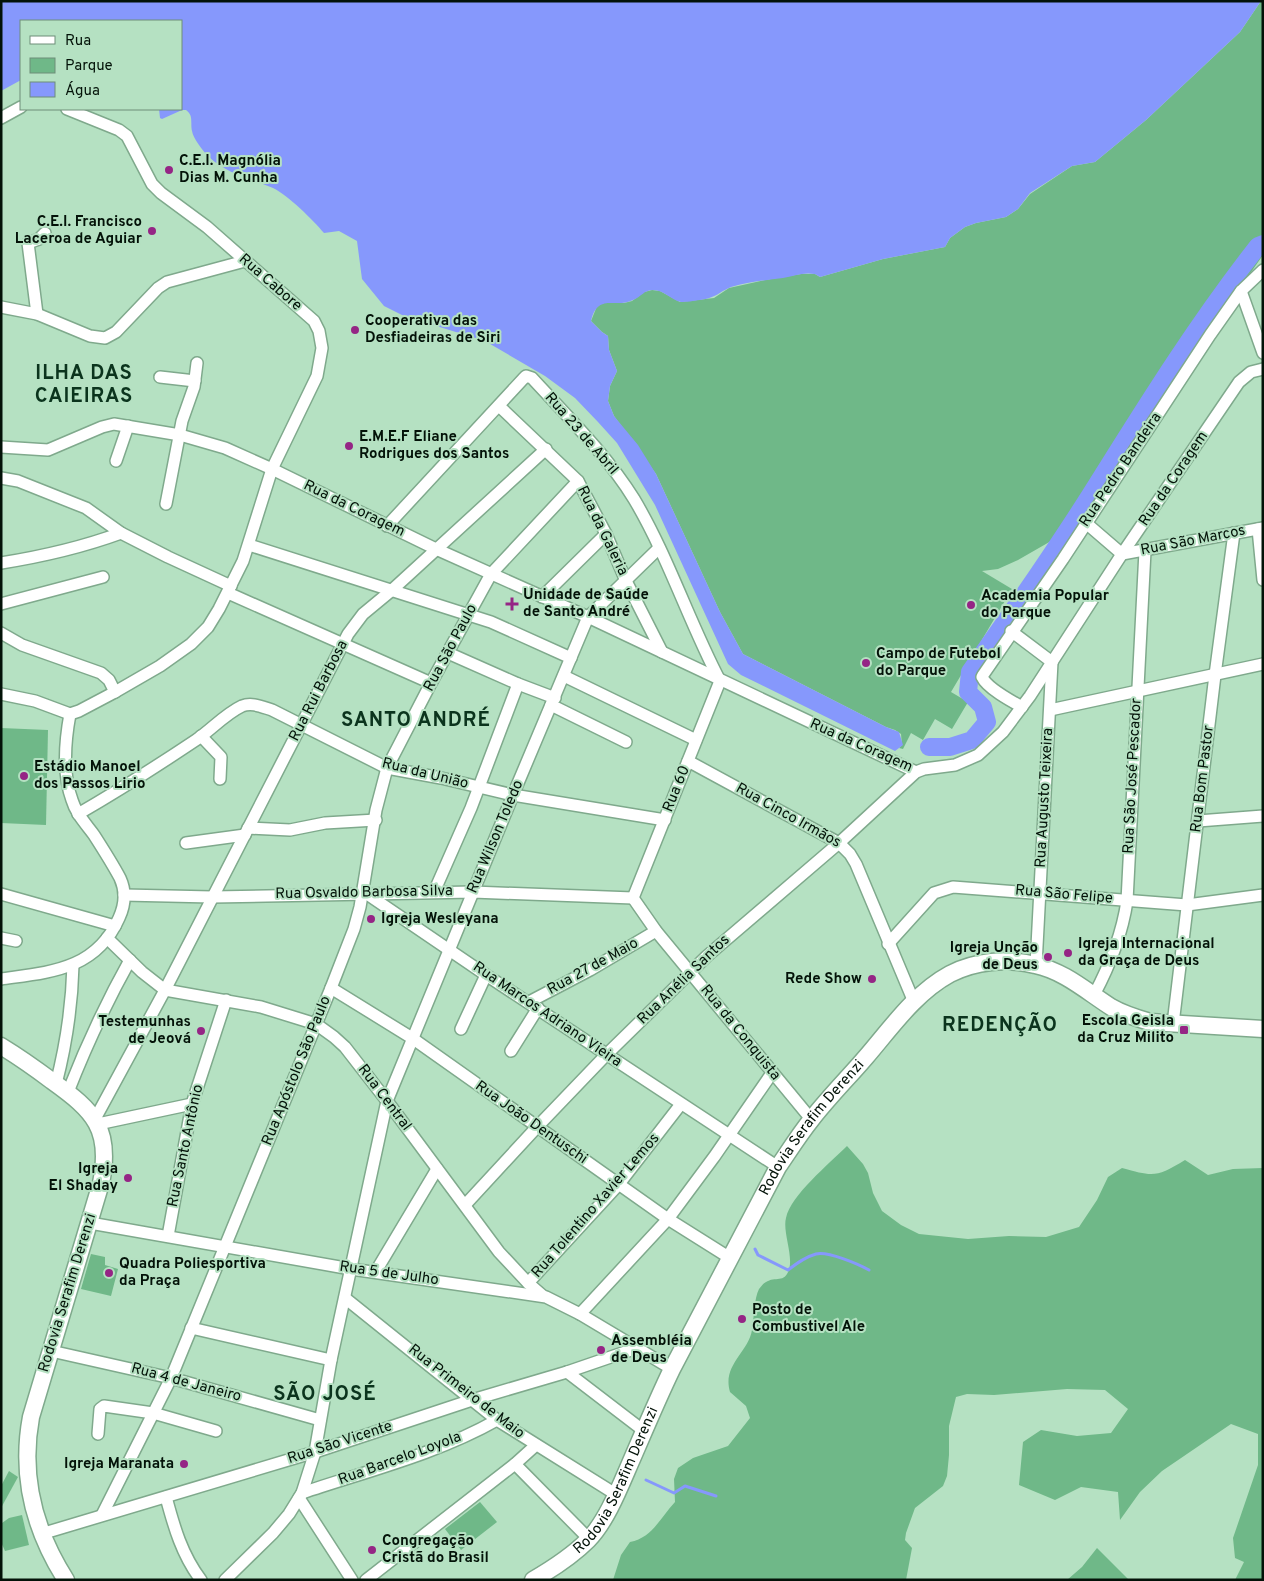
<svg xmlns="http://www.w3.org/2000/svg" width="1264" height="1581" viewBox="0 0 1264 1581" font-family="Overpass,sans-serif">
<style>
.green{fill:#6fb888}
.water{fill:#8698fc}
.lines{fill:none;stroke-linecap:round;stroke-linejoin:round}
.stream{stroke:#8698fc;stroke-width:3}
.river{stroke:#8698fc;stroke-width:18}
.minor-casing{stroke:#7fa98c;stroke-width:14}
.secondary-casing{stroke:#7fa98c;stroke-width:19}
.minor{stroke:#fff;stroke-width:11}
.secondary{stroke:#fff;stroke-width:16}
.poi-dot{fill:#952585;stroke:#b5e1c2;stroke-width:2}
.labels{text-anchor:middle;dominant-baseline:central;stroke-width:4;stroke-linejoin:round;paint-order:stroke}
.poi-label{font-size:15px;font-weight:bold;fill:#031208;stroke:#b5e1c2;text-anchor:start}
.street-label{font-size:15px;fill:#031208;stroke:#b5e1c2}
.district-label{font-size:20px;font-weight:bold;letter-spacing:1px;fill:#0b341d;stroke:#b5e1c2}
</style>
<rect width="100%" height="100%" fill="#b5e1c2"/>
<!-- green -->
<g class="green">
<polygon points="1261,1 1263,1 1263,255 1240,288 1200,336 1149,412 1098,493 1072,529 1018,560 998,569 982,571 1012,589 951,692 968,702 952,729 935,719 923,740 911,733 903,749 899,748 902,745 901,734 895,730 886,727 743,654 720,612 656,474 614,416 608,401 610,386 617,371 609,350 608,336 602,332 591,321 597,306 606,302 624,303 632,301 644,292 652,290 660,291 680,302 714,298 729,288 765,280 801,274 815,274 820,277 883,259 945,247 950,238 965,227 976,223 1006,217 1018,209 1030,194 1072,166 1095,162 1146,120 1240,32"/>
<polygon points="1,728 48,730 46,825 1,823"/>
<path d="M847,1146L863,1164L868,1173L873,1193L882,1211L901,1225L919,1234L968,1239L1009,1236L1046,1237L1079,1227L1097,1200L1108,1177L1122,1168C1154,1177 1157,1177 1185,1160L1208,1175L1233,1169L1263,1168V1580H1235L1244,1562L1235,1558L1233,1538L1258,1465V1434L1231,1424L1162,1471L1140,1492L1120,1520L1118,1492L1081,1487L1055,1500L1019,1485L1023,1442L1041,1430L1077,1436L1111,1433L1128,1409L1105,1390L1067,1389L994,1395L967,1394L956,1397L949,1426V1455L947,1476L943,1486L915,1508L906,1533L905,1540L912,1548L906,1580H613L621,1555L630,1542C652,1538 660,1518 675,1502L674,1479L678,1468L693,1458L728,1446L750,1418L746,1406L730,1392C722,1365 748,1353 752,1330C754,1319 754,1298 759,1289C770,1273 781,1284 787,1274C796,1260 782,1233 786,1218C791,1195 829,1164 847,1146Z"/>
<polygon points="91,1254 105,1257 105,1265 118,1269 111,1296 81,1289"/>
<polygon points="9,1471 18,1477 1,1508 1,1486"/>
<polygon points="480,1502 497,1522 461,1550 445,1529"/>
<polygon points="22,1515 29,1545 5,1551 1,1542 2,1523 9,1518"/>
<polygon points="1097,1548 1129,1580 1067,1580 1082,1567"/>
</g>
<!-- water -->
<path class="water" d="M1,1H1261L1240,32L1146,120L1095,162L1072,166L1030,193L1018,209L1006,217L976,223L965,227L950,238L945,247L883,259L820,277C818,276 816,274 814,274C804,272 793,276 783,278C766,280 748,282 731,287C719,292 716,298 700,300C694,301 686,302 681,302C671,300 664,290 653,290C644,290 641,297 633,300C615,309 598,292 591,321L602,332L608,336L609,350L617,371L610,386L608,401L614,416L638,445L656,474L720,612L743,654L886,727L899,732L903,745L895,751L741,675L728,664L655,505L617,443L598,422L575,398L545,376L485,341L404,316L384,306L362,279L357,241L339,231L324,233C313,220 288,195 273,188C250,178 226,174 208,156C203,151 193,138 192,131C190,122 194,116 186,110H182L162,119L160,118L159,109H181V21H21V80L1,91Z"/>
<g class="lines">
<!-- stream -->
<g class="stream">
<path d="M755,1249L758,1255L788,1270C797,1263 805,1257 816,1254C828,1251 858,1264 869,1270"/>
<polyline points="646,1480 674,1493 685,1486 716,1496"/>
</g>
<!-- river -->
<path class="river" d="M929,747H950L972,740L987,722L983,707L968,692L970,672C1015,608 1060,544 1101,478C1151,398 1200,320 1258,246L1263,244"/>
<!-- minor casing -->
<g class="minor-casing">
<g id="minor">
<polyline points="1,118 21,107"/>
<polyline points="1241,291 1263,353"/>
<polyline points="1,307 37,314 90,336 105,338 116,332 158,288 167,282 245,261"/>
<polyline points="37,314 28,243 39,239 45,233"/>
<polyline points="160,377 195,381"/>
<polyline points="499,406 578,481 606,534 626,581 662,652"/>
<polyline points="1,447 48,450 102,427 114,424 180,435 225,448 272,469 436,549 588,617 916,772"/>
<polyline points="116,461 128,426"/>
<polyline points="1,478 18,481 86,508 121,533 168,557 231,586"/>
<polyline points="166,504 182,421 194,387 197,363"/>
<polyline points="1086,523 1122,554"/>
<path d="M387,526L523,379L526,376L532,378C567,416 606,454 634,499C668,556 689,622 720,681"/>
<polyline points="1258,529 1263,580"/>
<polyline points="249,545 491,622 571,658"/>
<polyline points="1122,554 1263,528"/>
<path d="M1,563C45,556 80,548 121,533"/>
<polyline points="228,593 431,683"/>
<polyline points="542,597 606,534"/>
<polyline points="1,604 103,577"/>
<polyline points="1011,631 1052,662"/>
<polyline points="1,633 22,645 101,673 109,680 115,692"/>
<polyline points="448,653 518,684 555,698"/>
<polyline points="564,676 696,740"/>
<polyline points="1,694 35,701 70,714 79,711 115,692 160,666 191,644 208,627 219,609 243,561 272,469 317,376 322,348 319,331 314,321 207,227 161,193 152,184 127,136 119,130 67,109"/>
<polyline points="551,705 626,742"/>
<path d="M1022,707C1011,701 987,688 982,677L983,675L1063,559L1210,335L1241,291L1263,270"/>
<polyline points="1050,710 1263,664"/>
<polyline points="201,736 221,757 220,779"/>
<polyline points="688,761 839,843 850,854 856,864 914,1002"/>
<path d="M78,814C118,791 157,766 196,740C211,730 225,714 242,706C252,702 262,707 272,710L387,768L441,778L513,795L665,820"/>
<polyline points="1198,821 1263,816"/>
<polyline points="248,828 290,830 325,823 376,820"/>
<polyline points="186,843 245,835"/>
<polyline points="434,892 471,808 518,684"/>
<polyline points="1,894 115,926"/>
<polyline points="367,894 486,975 778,1167"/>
<polyline points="124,895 212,897 473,892 633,898"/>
<polyline points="633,898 656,931 811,1119"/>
<polyline points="633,898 720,681"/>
<polyline points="1,938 16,941"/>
<polyline points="107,938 142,972 165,990 261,1007 316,1024 334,1037 345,1047 387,1101 499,1252 528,1283 543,1296"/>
<polyline points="888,944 934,893 953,887 1187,905 1263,895"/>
<polyline points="1036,965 1052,662"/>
<path d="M1,979C50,972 96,970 119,918C125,905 126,891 120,878C112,863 103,849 94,835C86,824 76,814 72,800C62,773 65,741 70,714"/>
<polyline points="331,988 412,1038 668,1219 730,1258"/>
<path d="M1094,995C1110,965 1122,935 1127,901L1145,551"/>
<polyline points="529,1002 590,970 656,931"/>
<polyline points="1173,1024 1215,675 1234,533"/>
<polyline points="461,1029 486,975"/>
<polyline points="511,1051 538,1008"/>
<path d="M56,1084C66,1045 72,1005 73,965"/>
<path d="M68,1092C86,1046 106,1003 130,960"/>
<polyline points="95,1119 165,990 348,634 363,614 392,590 546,449"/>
<polyline points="98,1124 192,1104"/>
<polyline points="465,1205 537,1127 607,1054 707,956 839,843 916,772 924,769 955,765 978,755 1003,732 1030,696 1122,554 1239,382 1251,372 1263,369"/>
<polyline points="90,1223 351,1269 546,1297 580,1314 672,1369"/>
<polyline points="168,1236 192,1104 226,1000"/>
<polyline points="376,1271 437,1169"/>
<polyline points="528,1283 619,1184 681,1104"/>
<polyline points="345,1298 497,1420 617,1495"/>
<polyline points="580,1314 668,1219 714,1157 772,1073"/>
<polyline points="191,1328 331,1360"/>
<polyline points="51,1351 171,1378 320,1420"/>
<polyline points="567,1372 644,1431"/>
<polyline points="98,1434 100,1409 104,1406 153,1413 216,1431"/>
<polyline points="515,1464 589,1539"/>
<path d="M302,1493C367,1471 437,1454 497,1420"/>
<path d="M166,1497C174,1527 182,1555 201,1580"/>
<polyline points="299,1498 352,1580"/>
<polyline points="102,1515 171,1378 331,988 354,929 360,907 376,810 387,768 431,683 491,574 578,481"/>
<polyline points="41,1534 315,1452 472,1400 567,1372 637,1348"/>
<polyline points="225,1580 273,1533 289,1514 302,1493 315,1452 331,1360 387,1101 513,795 588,617 659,548"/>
<polyline points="366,1580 515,1464 536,1445"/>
</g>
</g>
<!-- secondary casing -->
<g class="secondary-casing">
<g id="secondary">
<path d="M1,1046C19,1057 36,1069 52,1081C94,1111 112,1129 101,1183L31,1417C20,1476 34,1530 66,1580"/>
<path id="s1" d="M533,1580C552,1569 572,1556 588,1540C607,1521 621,1484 632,1459C645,1429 658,1398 672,1369L778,1167C789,1151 799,1135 811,1120C828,1098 848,1078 866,1057C891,1028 915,993 950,974C975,961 1007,958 1035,965C1064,971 1086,991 1111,1007C1123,1014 1136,1018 1150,1022L1263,1029"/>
</g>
</g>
<!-- minor -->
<use href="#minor" class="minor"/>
<!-- secondary -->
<use href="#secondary" class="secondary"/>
</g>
<!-- markers -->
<g class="poi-dot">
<circle cx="169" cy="170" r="5"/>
<circle cx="152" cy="231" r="5"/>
<circle cx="355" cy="330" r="5"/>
<circle cx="349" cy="446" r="5"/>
<path d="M509.5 596.5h5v5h5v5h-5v5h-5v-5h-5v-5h5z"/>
<circle cx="971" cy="605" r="5"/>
<circle cx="866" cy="663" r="5"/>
<circle cx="24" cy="776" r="5"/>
<circle cx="371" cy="919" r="5"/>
<circle cx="1068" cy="953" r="5"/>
<circle cx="1048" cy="957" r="5"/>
<circle cx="872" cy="979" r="5"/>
<rect x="1179" y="1025" width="10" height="10" rx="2.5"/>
<circle cx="201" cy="1031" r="5"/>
<circle cx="128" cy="1178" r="5"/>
<circle cx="109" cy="1273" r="5"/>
<circle cx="742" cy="1319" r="5"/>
<circle cx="601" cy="1350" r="5"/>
<circle cx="184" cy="1464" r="5"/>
<circle cx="372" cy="1550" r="5"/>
</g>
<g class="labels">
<!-- poi labels -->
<g class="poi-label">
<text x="179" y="161">C.E.I. Magnólia<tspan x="179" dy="17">Dias M. Cunha</tspan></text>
<text x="142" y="222" text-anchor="end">C.E.I. Francisco<tspan x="142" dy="17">Laceroa de Aguiar</tspan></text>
<text x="365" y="321">Cooperativa das<tspan x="365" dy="17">Desfiadeiras de Siri</tspan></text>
<text x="359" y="437">E.M.E.F Eliane<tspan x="359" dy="17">Rodrigues dos Santos</tspan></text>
<text x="523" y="595">Unidade de Saúde<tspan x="523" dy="17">de Santo André</tspan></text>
<text x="981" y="596">Academia Popular<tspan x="981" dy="17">do Parque</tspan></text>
<text x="876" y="654">Campo de Futebol<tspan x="876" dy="17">do Parque</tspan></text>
<text x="34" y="767">Estádio Manoel<tspan x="34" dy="17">dos Passos Lirio</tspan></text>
<text x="381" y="919">Igreja Wesleyana</text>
<text x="1078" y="944">Igreja Internacional<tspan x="1078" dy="17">da Graça de Deus</tspan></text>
<text x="1038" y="948" text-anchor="end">Igreja Unção<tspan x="1038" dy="17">de Deus</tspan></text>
<text x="862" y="979" text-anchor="end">Rede Show</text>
<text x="1174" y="1021" text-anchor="end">Escola Geisla<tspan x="1174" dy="17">da Cruz Milito</tspan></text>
<text x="191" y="1022" text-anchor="end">Testemunhas<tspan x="191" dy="17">de Jeová</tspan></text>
<text x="118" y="1169" text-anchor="end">Igreja<tspan x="118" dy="17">El Shaday</tspan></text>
<text x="119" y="1264">Quadra Poliesportiva<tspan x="119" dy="17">da Praça</tspan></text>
<text x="752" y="1310">Posto de<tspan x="752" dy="17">Combustivel Ale</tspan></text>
<text x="611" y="1341">Assembléia<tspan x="611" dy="17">de Deus</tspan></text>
<text x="174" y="1464" text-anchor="end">Igreja Maranata</text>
<text x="382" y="1541">Congregação<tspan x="382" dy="17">Cristã do Brasil</tspan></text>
</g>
<!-- street labels -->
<g class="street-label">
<text transform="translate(270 283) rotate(41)">Rua Cabore</text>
<text transform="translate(581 434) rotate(49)">Rua 23 de Abril</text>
<text transform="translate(1121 470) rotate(-56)">Rua Pedro Bandeira</text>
<text transform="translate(1174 479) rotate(-56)">Rua da Coragem</text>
<text transform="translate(354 509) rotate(26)">Rua da Coragem</text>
<text transform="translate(602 531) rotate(64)">Rua da Galeria</text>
<text transform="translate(1193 541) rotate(-11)">Rua São Marcos</text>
<text transform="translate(451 648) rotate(-62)">Rua São Paulo</text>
<text transform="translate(319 691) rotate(-63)">Rua Rui Barbosa</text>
<text transform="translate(861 746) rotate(24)">Rua da Coragem</text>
<text transform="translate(425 774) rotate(14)">Rua da União</text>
<text transform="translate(1133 776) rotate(-87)">Rua São José Pescador</text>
<text transform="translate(1203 779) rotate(-83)">Rua Bom Pastor</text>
<text transform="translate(677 789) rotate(-68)">Rua 60</text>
<text transform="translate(1045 798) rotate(-87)">Rua Augusto Teixeira</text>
<text transform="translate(788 816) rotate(29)">Rua Cinco Irmãos</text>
<text transform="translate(496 837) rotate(-67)">Rua Wilson Toledo</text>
<text transform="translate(364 893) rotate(-1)">Rua Osvaldo Barbosa Silva</text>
<text transform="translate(1064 895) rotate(5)">Rua São Felipe</text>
<text transform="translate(593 967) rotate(-29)">Rua 27 de Maio</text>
<text transform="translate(684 980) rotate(-44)">Rua Anélia Santos</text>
<text transform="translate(547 1015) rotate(34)">Rua Marcos Adriano Vieira</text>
<text transform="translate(740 1033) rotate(51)">Rua da Conquista</text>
<text transform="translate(297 1071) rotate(-68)">Rua Apóstolo São Paulo</text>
<text transform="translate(384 1098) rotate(53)">Rua Central</text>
<text transform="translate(531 1123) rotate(35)">Rua João Dentuschi</text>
<text stroke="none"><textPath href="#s1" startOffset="539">Rodovia Serafim Derenzi</textPath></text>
<text transform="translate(186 1146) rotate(-78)">Rua Santo Antônio</text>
<text transform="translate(596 1206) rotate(-49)">Rua Tolentino Xavier Lemos</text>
<text transform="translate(389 1274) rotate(8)">Rua 5 de Julho</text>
<text transform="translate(68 1293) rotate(-73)">Rodovia Serafim Derenzi</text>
<text transform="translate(186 1383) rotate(15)">Rua 4 de Janeiro</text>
<text transform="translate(466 1392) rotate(38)">Rua Primeiro de Maio</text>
<text transform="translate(340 1443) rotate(-18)">Rua São Vicente</text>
<text transform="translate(400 1459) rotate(-20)">Rua Barcelo Loyola</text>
<text stroke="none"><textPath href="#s1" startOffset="134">Rodovia Serafim Derenzi</textPath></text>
</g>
<!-- district labels -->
<g class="district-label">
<text x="84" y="374">ILHA DAS<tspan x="84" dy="23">CAIEIRAS</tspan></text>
<text x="416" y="721">SANTO ANDRÉ</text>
<text x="1000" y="1026">REDENÇÃO</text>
<text x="325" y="1395">SÃO JOSÉ</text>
</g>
</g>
<!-- border -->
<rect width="1264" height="1581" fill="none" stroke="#031208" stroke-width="5"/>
<!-- legend -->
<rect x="20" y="20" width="162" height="90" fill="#b5e1c2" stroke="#6e8e78"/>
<rect x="30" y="36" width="25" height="8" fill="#ffffff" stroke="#6e8e78"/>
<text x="65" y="45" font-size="15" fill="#031208">Rua</text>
<rect x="30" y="58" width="25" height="15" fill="#6fb888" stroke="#6e8e78"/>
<text x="65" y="70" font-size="15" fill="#031208">Parque</text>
<rect x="30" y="82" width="25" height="15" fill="#8698fc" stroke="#6e8e78"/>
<text x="65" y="95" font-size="15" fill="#031208">Água</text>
</svg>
